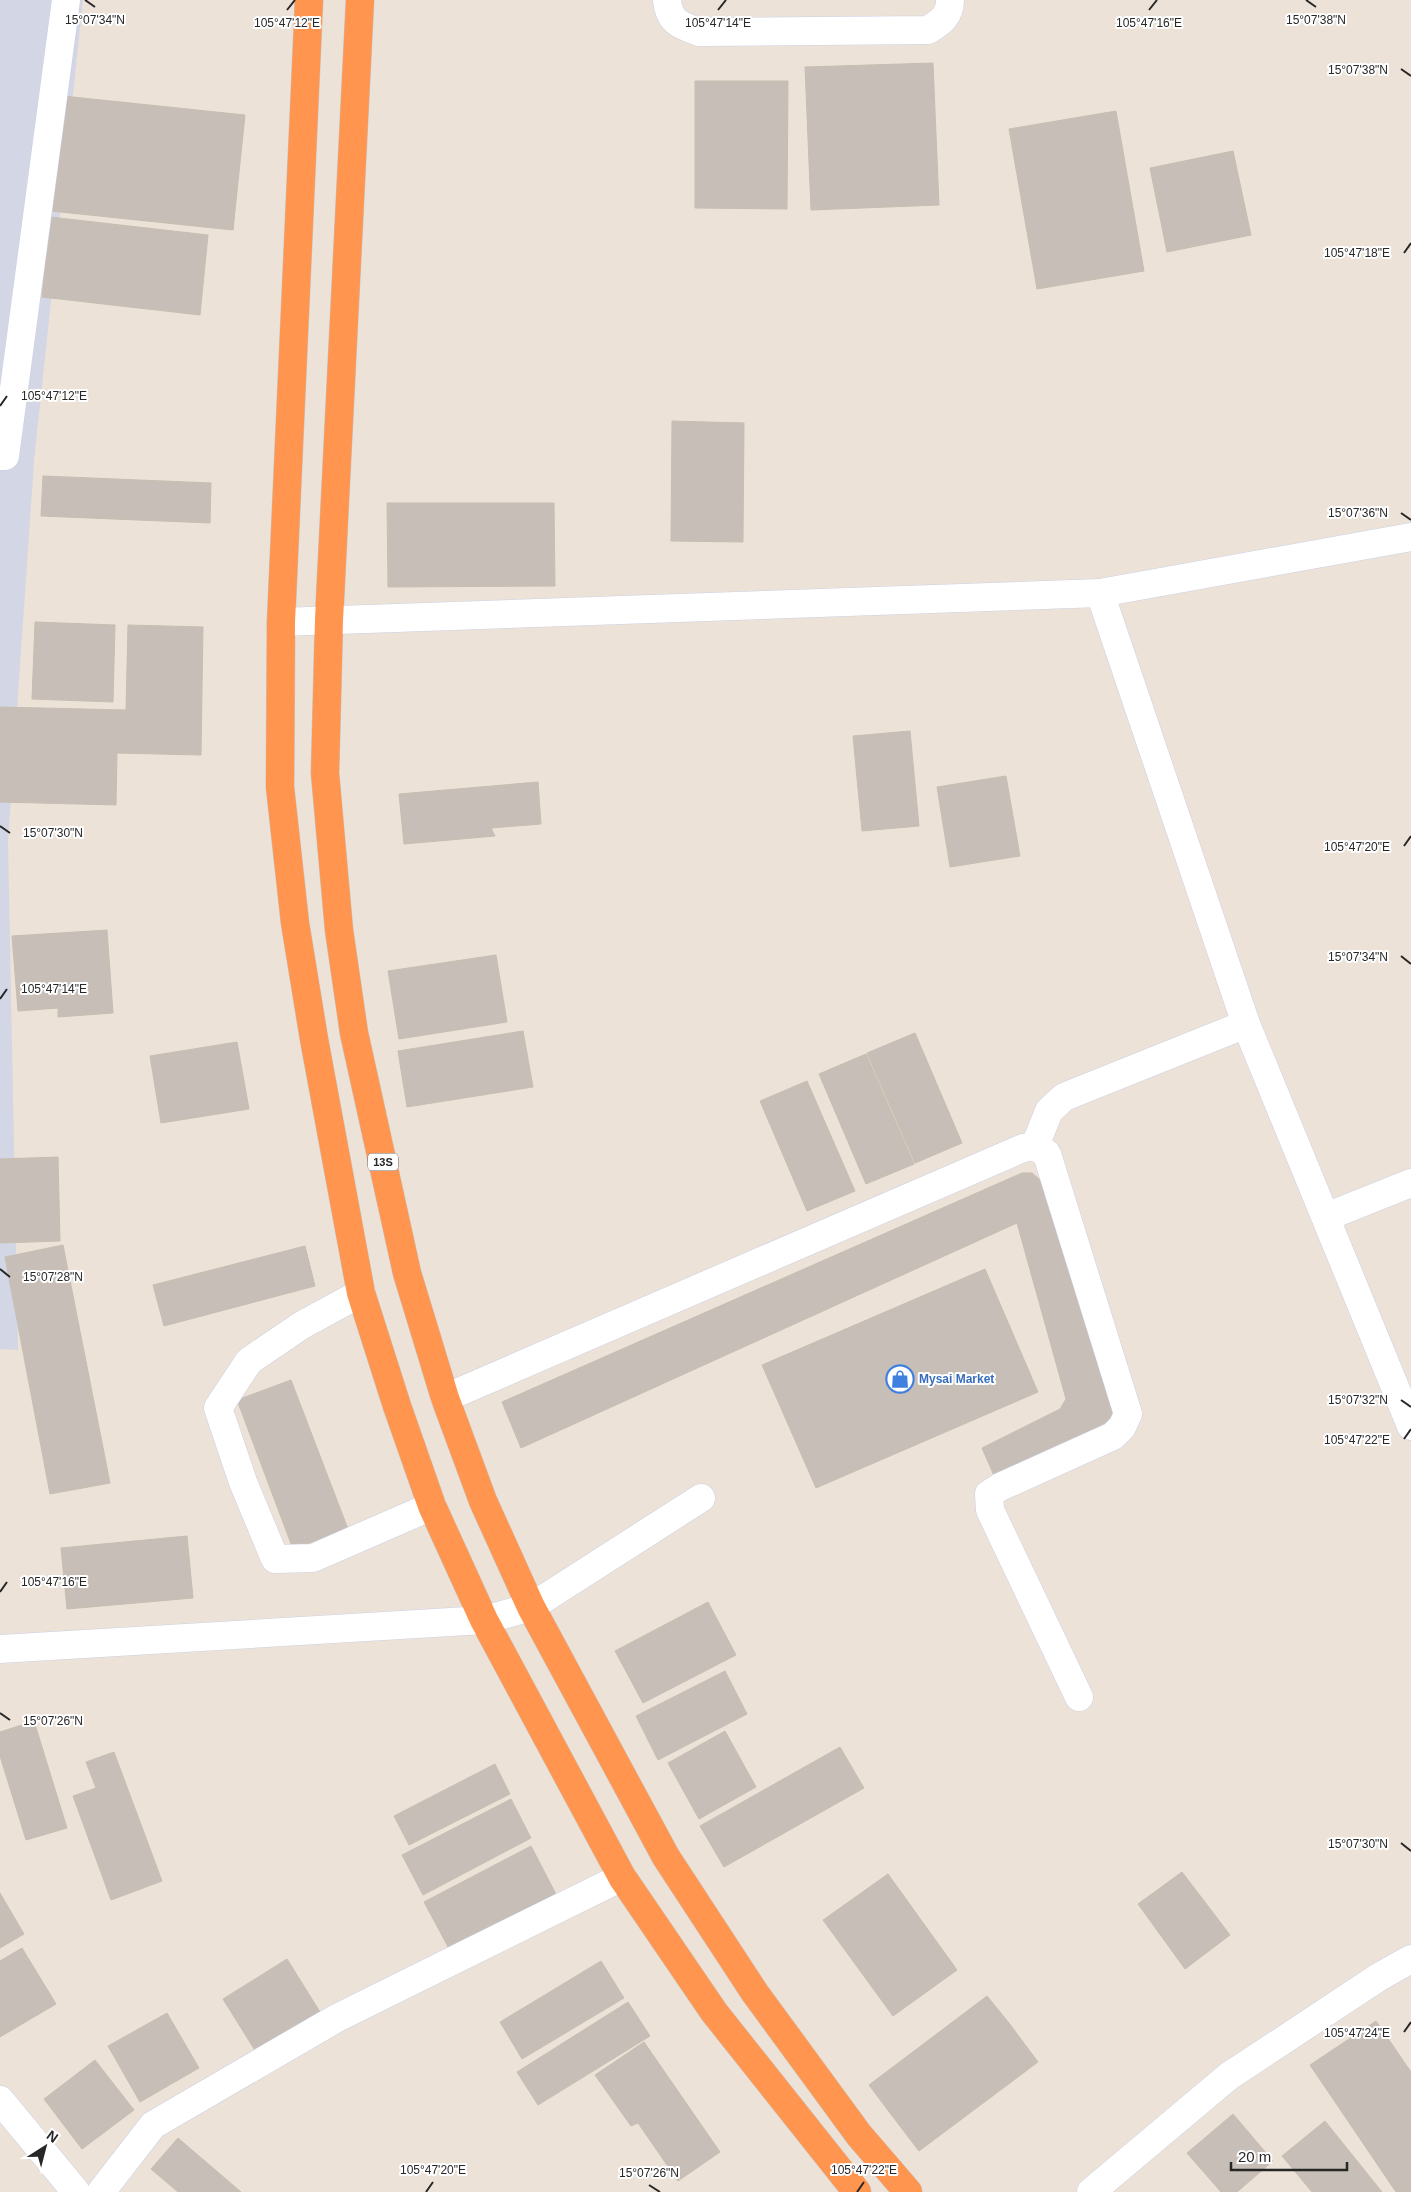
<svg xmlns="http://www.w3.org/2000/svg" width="1411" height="2192" viewBox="0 0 1411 2192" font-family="Arial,sans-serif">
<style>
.airport{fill:#d3d6e4}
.building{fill:#c7bfb7;stroke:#c7beb1}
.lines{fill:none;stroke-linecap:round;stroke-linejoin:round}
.minor-casing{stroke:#ccd1e3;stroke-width:29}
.highway-casing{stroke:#c7c7c7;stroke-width:29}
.minor{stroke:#fff;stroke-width:28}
.highway{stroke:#ff954e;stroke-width:28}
.ticks{fill:none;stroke:#272727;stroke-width:2}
.labels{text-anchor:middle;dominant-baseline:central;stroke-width:4;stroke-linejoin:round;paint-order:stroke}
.shield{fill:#fff;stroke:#686868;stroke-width:1}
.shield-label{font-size:11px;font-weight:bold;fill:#272727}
.shop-label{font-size:12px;font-weight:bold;fill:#366cbe;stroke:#fff;text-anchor:start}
.ticks-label{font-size:12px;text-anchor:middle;fill:#272727;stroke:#fff;stroke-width:4;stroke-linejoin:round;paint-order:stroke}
</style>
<rect width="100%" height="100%" fill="#ece2d7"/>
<!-- airport -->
<polygon class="airport" points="0,0 83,0 34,461 8,841 18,1350 0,1349"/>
<!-- building -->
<g class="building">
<polygon points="933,63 939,205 811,210 805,67"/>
<polygon points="695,81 788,81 787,209 695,208"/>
<polygon points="63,96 245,115 233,230 51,211"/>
<polygon points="1116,111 1144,271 1037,289 1009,129"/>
<polygon points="1233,151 1251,235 1167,252 1150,168"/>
<polygon points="50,217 208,235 200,315 42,297"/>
<polygon points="672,421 744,423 743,542 671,541"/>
<polygon points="43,476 211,483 210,523 41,516"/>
<polygon points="387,503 554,503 555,586 388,587"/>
<polygon points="35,622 115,625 113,702 32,699"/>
<polygon points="128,625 203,627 201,755 117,753 116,805 0,802 0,707 126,710"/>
<polygon points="910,731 919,826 862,831 853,736"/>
<polygon points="1006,776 1020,856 950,867 937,787"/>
<polygon points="538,782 541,824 491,828 495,836 404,844 399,794"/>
<polygon points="107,930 113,1013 58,1017 58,1008 18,1011 12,936"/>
<polygon points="496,955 507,1022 399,1039 388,971"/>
<polygon points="523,1031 533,1087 407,1107 398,1051"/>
<polygon points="915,1033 962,1143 915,1163 867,1053"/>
<polygon points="237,1042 249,1109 161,1123 150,1056"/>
<polygon points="866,1054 914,1164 866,1184 819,1074"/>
<polygon points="807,1081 855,1191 807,1211 760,1101"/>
<polygon points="58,1157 60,1241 0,1243 0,1159"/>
<polygon points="1022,1173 1032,1173 1045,1184 1115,1417 1101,1432 996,1480 982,1448 1060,1409 1066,1399 1017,1223 521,1448 502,1402"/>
<polygon points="63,1245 110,1483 50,1494 5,1257"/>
<polygon points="305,1246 315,1286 164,1326 153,1285"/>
<polygon points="985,1269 1038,1392 816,1488 762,1365"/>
<polygon points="291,1380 348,1529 293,1549 237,1400"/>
<polygon points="187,1536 193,1598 67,1609 61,1548"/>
<polygon points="708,1602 736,1655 643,1703 615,1651"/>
<polygon points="725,1671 747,1714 658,1760 636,1716"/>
<polygon points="34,1721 67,1828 26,1840 0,1756 0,1732"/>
<polygon points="725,1731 756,1787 699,1819 668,1763"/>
<polygon points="840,1747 864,1788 724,1867 700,1826"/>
<polygon points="114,1752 162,1881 111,1900 73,1796 96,1788 86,1762"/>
<polygon points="495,1764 510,1794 409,1845 394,1816"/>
<polygon points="511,1799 531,1838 423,1895 402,1855"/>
<polygon points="531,1846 559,1900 453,1956 424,1902"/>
<polygon points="1182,1872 1230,1935 1185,1969 1138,1904"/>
<polygon points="888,1874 957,1970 893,2016 823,1920"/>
<polygon points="0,1893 24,1934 0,1948"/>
<polygon points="22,1948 56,2004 0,2037 0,1961"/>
<polygon points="287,1959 320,2012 256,2052 223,1999"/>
<polygon points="601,1961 624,1998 522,2059 500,2022"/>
<polygon points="987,1996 1009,2023 890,2113 869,2085"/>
<polygon points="628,2002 650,2036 538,2105 517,2072"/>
<polygon points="167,2013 199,2068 140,2102 108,2046"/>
<polygon points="1376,2021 1411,2072 1411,2192 1396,2192 1310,2065"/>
<polygon points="1009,2023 1038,2062 919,2151 890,2113"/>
<polygon points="644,2042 720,2152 678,2181 638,2123 631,2126 595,2075"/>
<polygon points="95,2060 134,2110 82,2149 44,2099"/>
<polygon points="1233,2114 1273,2161 1237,2192 1221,2192 1187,2153"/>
<polygon points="1325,2121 1382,2192 1312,2192 1282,2156"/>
<polygon points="178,2138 241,2192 178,2192 151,2169"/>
</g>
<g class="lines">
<!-- minor casing -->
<g class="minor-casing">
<g id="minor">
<path d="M667,0C669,22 680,25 699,32L928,30C941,22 950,16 950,0"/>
<polyline points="0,456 5,456 66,0"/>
<polyline points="1100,593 1246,1024 1411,1426"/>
<polyline points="281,622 1100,593 1411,537"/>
<polyline points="1035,1146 1049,1111 1064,1097 1246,1024"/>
<polyline points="1326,1217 1411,1183"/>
<polyline points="361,1293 302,1325 249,1361 218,1408 243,1482 275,1559 313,1558 432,1506"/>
<polyline points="445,1398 1023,1148 1035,1146 1047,1154 1128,1414 1122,1427 1113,1436 1000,1487 989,1494 990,1510 1079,1697"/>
<polyline points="0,1649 484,1620 531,1607 701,1498"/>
<polyline points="0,2100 76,2192"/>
<polyline points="101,2192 153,2125 337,2018 622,1877"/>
<polyline points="1091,2192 1229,2076 1379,1977 1411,1959"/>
</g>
</g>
<!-- highway casing -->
<g class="highway-casing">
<g id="highway">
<polyline points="309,0 281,622 280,787 295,923 314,1039 361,1293 397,1406 432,1506 484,1620 622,1877 714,2012 857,2192"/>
<polyline points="360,0 329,620 325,773 339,930 354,1033 407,1273 445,1398 483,1501 531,1607 666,1857 755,1993 859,2135 908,2192"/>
</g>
</g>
<!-- minor -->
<use href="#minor" class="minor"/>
<!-- highway -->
<use href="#highway" class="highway"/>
</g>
<!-- ticks -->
<path class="ticks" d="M85,0L95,7M1306,0L1316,7M287,10L295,0M718,10L726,0M1149,10L1157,0M1401,69L1411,76M1404,253L1411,243M0,406L7,396M1401,513L1411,520M0,826L10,833M1404,846L1411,836M1401,956L1411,964M0,999L7,989M0,1269L10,1277M1401,1400L1411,1407M1404,1439L1411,1429M0,1592L7,1582M0,1713L10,1720M1401,1843L1411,1851M1404,2032L1411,2022M649,2185L660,2192M426,2192L433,2182M857,2192L864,2182"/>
<!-- icons -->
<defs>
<g id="shop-ring" transform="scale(1.4375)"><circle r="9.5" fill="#fff" stroke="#3f7fe0" stroke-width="1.5"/><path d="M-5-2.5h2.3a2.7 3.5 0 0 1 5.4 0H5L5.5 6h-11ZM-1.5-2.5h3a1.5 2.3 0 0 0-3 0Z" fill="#3f7fe0"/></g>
</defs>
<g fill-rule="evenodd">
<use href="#shop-ring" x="900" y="1379"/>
</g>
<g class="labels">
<!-- shield labels -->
<rect class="shield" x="368" y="1153.5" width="30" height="17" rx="4"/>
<g class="shield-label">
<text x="383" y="1162">13S</text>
</g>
<!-- shop labels -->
<g class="shop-label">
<text x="919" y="1379">Mysai Market</text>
</g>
</g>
<g class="ticks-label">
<text x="1316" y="24">15°07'38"N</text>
<text x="95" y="24">15°07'34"N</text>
<text x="287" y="27">105°47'12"E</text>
<text x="718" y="27">105°47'14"E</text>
<text x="1149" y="27">105°47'16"E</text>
<text x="1358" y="74">15°07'38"N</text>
<text x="1357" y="257">105°47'18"E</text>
<text x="54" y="400">105°47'12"E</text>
<text x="1358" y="517">15°07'36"N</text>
<text x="53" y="837">15°07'30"N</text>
<text x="1357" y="851">105°47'20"E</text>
<text x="1358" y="961">15°07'34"N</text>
<text x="54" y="993">105°47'14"E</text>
<text x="53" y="1281">15°07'28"N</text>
<text x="1358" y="1404">15°07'32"N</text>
<text x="1357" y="1444">105°47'22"E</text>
<text x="54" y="1586">105°47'16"E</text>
<text x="53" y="1725">15°07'26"N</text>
<text x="1358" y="1848">15°07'30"N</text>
<text x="1357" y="2037">105°47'24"E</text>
<text x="433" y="2174">105°47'20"E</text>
<text x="864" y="2174">105°47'22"E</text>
<text x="649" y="2177">15°07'26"N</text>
</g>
<!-- north arrow -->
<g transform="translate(45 2147) rotate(36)" stroke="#ffffff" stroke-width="4" paint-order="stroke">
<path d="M0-4L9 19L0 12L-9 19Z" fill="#272727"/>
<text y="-8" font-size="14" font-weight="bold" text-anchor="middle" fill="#272727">N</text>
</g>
<!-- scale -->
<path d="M1231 2162v8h116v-8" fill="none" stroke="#272727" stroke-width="2.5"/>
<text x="1238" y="2162" font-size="15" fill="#272727" stroke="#ffffff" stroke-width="4" paint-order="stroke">20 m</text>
</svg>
